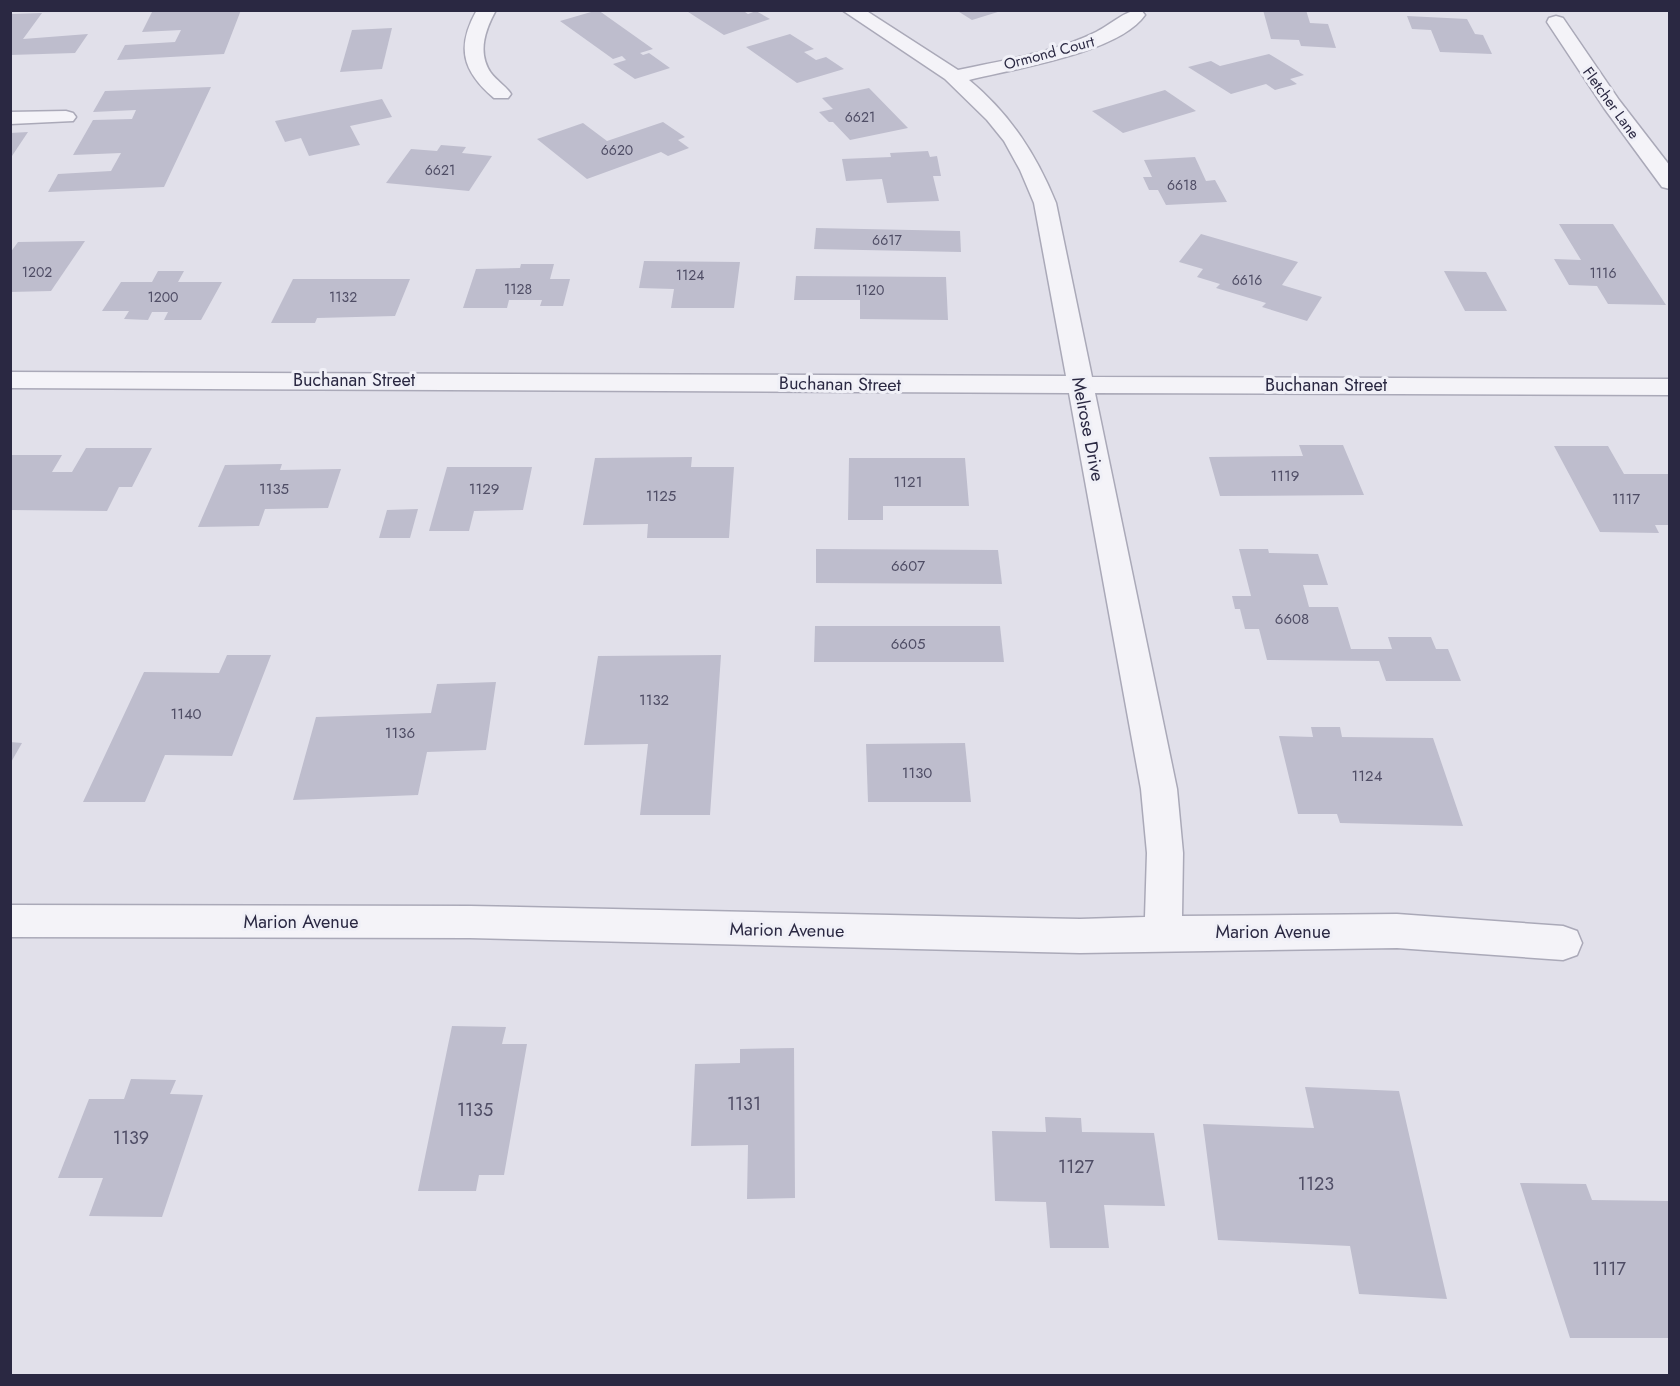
<svg xmlns="http://www.w3.org/2000/svg" width="1680" height="1386" viewBox="0 0 1680 1386" font-family="Jost,sans-serif">
<style>
.building{fill:#bebdcd}
.lines{fill:none;stroke-linecap:round;stroke-linejoin:round}
.minor-casing{stroke:#aaa9b8;stroke-width:3}
.minor{fill:#f4f3f8;fill-rule:evenodd}
.labels{text-anchor:middle;dominant-baseline:central;stroke-width:6;stroke-linejoin:round;paint-order:stroke}
.far-number-label{font-size:14px;fill:#4f4d65}
.far-street-label{font-size:15px;fill:#2a2842;stroke:#f0f0f7}
.number-label{font-size:15px;fill:#4f4d65}
.street-label{font-size:18px;fill:#2a2842;stroke:#f0f0f7}
.near-number-label{font-size:18px;fill:#4f4d65}
</style>
<rect width="100%" height="100%" fill="#e1e0ea"/>
<!-- building -->
<g class="building">
<polygon points="153,10 241,10 224,54 117,60 125,45 175,42 181,30 142,32"/>
<polygon points="598,10 653,49 640,53 643,55 649,53 670,68 635,79 613,64 626,60 622,56 613,59 560,21"/>
<polygon points="685,10 742,10 748,14 756,11 770,19 724,35"/>
<polygon points="956,10 1000,10 1001,11 972,20"/>
<polygon points="1263,10 1306,10 1310,23 1328,24 1336,48 1301,46 1299,40 1271,39"/>
<polygon points="42,13 23,39 88,34 75,53 10,55 10,14"/>
<polygon points="1407,16 1467,19 1475,34 1483,35 1492,54 1440,52 1431,30 1412,29"/>
<polygon points="392,28 382,69 340,72 352,30"/>
<polygon points="790,34 814,49 804,52 816,60 826,57 844,69 797,83 746,47"/>
<polygon points="1269,54 1304,75 1290,79 1297,84 1275,90 1266,84 1231,94 1188,67 1211,61 1220,66"/>
<polygon points="211,87 164,187 48,192 58,174 111,171 121,153 73,155 93,120 132,119 136,110 93,112 105,91"/>
<polygon points="869,88 908,128 850,140 833,122 829,122 819,112 833,109 822,98"/>
<polygon points="1165,90 1196,111 1123,133 1092,111"/>
<polygon points="382,99 392,117 350,126 360,145 309,156 301,138 285,142 275,121"/>
<polygon points="663,122 685,137 678,140 689,148 668,156 661,152 587,179 537,139 583,123 607,141"/>
<polygon points="28,132 10,159 10,133"/>
<polygon points="441,145 466,147 462,153 492,156 469,191 386,183 411,149 437,151"/>
<polygon points="928,151 930,157 937,156 941,176 933,176 939,201 887,203 882,179 846,181 842,159 891,157 890,153"/>
<polygon points="1195,157 1206,181 1215,180 1227,202 1166,205 1158,190 1149,190 1143,177 1152,177 1144,160"/>
<polygon points="1559,224 1613,224 1666,305 1608,304 1597,286 1569,285 1554,259 1581,260"/>
<polygon points="816,228 960,231 961,252 814,249"/>
<polygon points="1201,234 1298,262 1282,285 1322,297 1307,321 1262,307 1266,303 1216,288 1220,284 1197,277 1203,269 1179,262"/>
<polygon points="85,241 51,291 10,292 10,253 18,242"/>
<polygon points="644,261 740,262 734,308 671,308 674,289 639,288"/>
<polygon points="521,264 554,264 550,279 570,279 563,306 540,306 542,300 509,300 507,308 463,308 476,269 520,268"/>
<polygon points="158,271 184,271 178,282 222,282 201,320 164,320 168,312 152,312 148,320 124,319 129,311 102,311 121,282 152,282"/>
<polygon points="1444,271 1486,272 1507,311 1465,311"/>
<polygon points="796,276 946,277 948,320 860,319 860,300 794,300"/>
<polygon points="293,279 410,279 395,316 317,318 315,323 271,323"/>
<polygon points="1299,445 1343,445 1364,495 1220,496 1209,457 1303,456"/>
<polygon points="1554,446 1608,446 1624,474 1670,474 1670,525 1655,525 1659,533 1600,532"/>
<polygon points="86,448 152,448 132,487 119,487 107,511 10,510 10,455 62,455 52,472 72,472"/>
<polygon points="692,457 691,467 734,467 729,538 647,538 648,524 583,525 595,458"/>
<polygon points="849,458 965,458 969,506 883,506 883,520 848,520"/>
<polygon points="282,464 280,470 341,469 328,508 265,509 259,526 198,527 225,465"/>
<polygon points="447,467 532,467 523,510 474,511 469,531 429,531"/>
<polygon points="418,509 410,538 379,538 387,510"/>
<polygon points="816,549 998,550 1002,584 816,583"/>
<polygon points="1239,549 1268,549 1269,553 1318,554 1328,585 1303,585 1309,607 1338,607 1351,649 1392,649 1388,637 1431,637 1436,649 1448,649 1461,681 1386,681 1379,661 1267,660 1259,629 1245,629 1240,609 1235,609 1232,596 1251,596"/>
<polygon points="815,626 1000,626 1004,662 814,662"/>
<polygon points="227,655 271,655 232,756 165,755 145,802 83,802 144,672 219,673"/>
<polygon points="721,655 710,815 640,815 648,744 584,745 598,656"/>
<polygon points="496,682 486,750 427,752 418,795 293,800 316,717 431,713 437,684"/>
<polygon points="1311,727 1340,727 1342,737 1433,738 1463,826 1340,823 1337,814 1298,814 1279,736 1313,737"/>
<polygon points="10,742 22,743 10,764"/>
<polygon points="965,743 971,802 868,802 866,744"/>
<polygon points="452,1026 506,1027 502,1044 527,1044 504,1175 479,1175 476,1191 418,1191"/>
<polygon points="794,1048 795,1198 747,1199 748,1145 691,1146 695,1064 740,1063 740,1049"/>
<polygon points="131,1079 176,1080 170,1094 203,1095 162,1217 89,1216 103,1178 58,1178 89,1099 124,1099"/>
<polygon points="1305,1087 1399,1091 1447,1299 1359,1294 1350,1246 1218,1240 1203,1124 1314,1128"/>
<polygon points="1045,1117 1081,1118 1082,1132 1154,1133 1165,1206 1104,1205 1109,1248 1050,1248 1046,1202 995,1201 992,1131 1046,1132"/>
<polygon points="1520,1183 1586,1184 1592,1200 1670,1201 1670,1338 1570,1338"/>
</g>
<g class="lines">
<!-- minor casing -->
<g class="minor-casing">
<g id="minor">
<path d="M477,10H496C485,30 477,53 491,73C497,81 506,86 511,94L508,98H494C462,71 456,47 477,10Z"/>
<path d="M842,10H865L958,70C1004,60 1053,53 1096,32C1111,25 1124,10 1141,10L1145,15C1119,53 1013,69 969,80C1010,114 1036,154 1056,203L1092,377L1670,379V395L1095,393L1177,789L1183,853L1182,916L1397,914L1563,926L1577,931L1582,943L1577,955L1563,960L1397,948L1080,953L470,938L10,937V905L470,906L1080,919L1145,917L1147,853L1141,789L1069,393L10,388V372L1066,376L1034,203L1020,170L1004,141L987,120L945,79Z"/>
<polygon points="1556,16 1563,18 1619,100 1670,166 1670,189 1662,187 1604,108 1547,22 1549,18"/>
<polygon points="66,111 73,113 76,117 73,121 10,124 10,112"/>
</g>
</g>
<!-- minor -->
<use href="#minor" class="minor"/>
</g>
<g class="labels">
<!-- far-number labels -->
<g class="far-number-label">
<text x="860" y="117">6621</text>
<text x="617" y="150">6620</text>
<text x="440" y="170">6621</text>
<text x="1182" y="185">6618</text>
<text x="887" y="240">6617</text>
<text x="37" y="272">1202</text>
<text x="1603" y="273">1116</text>
<text x="690" y="275">1124</text>
<text x="1247" y="280">6616</text>
<text x="518" y="289">1128</text>
<text x="870" y="290">1120</text>
<text x="163" y="297">1200</text>
<text x="343" y="297">1132</text>
</g>
<!-- far-street labels -->
<g class="far-street-label">
<text transform="translate(1049 53) rotate(-15)">Ormond Court</text>
<text transform="translate(1611 103) rotate(54)">Fletcher Lane</text>
</g>
<!-- number labels -->
<g class="number-label">
<text x="1285" y="476">1119</text>
<text x="908" y="482">1121</text>
<text x="274" y="489">1135</text>
<text x="484" y="489">1129</text>
<text x="661" y="496">1125</text>
<text x="1626" y="499">1117</text>
<text x="908" y="566">6607</text>
<text x="1292" y="619">6608</text>
<text x="908" y="644">6605</text>
<text x="654" y="700">1132</text>
<text x="186" y="714">1140</text>
<text x="400" y="733">1136</text>
<text x="917" y="773">1130</text>
<text x="1367" y="776">1124</text>
</g>
<!-- street labels -->
<g class="street-label">
<text x="354" y="380">Buchanan Street</text>
<text transform="translate(840 384) rotate(1)">Buchanan Street</text>
<text x="1326" y="385">Buchanan Street</text>
<text transform="translate(1088 429) rotate(79)">Melrose Drive</text>
<text x="301" y="922">Marion Avenue</text>
<text transform="translate(787 930) rotate(1)">Marion Avenue</text>
<text x="1273" y="932">Marion Avenue</text>
</g>
<!-- near-number labels -->
<g class="near-number-label">
<text x="744" y="1104">1131</text>
<text x="475" y="1110">1135</text>
<text x="131" y="1138">1139</text>
<text x="1076" y="1167">1127</text>
<text x="1316" y="1184">1123</text>
<text x="1609" y="1269">1117</text>
</g>
</g>
<!-- border -->
<rect width="1680" height="1386" fill="none" stroke="#2a2842" stroke-width="24"/>
</svg>
